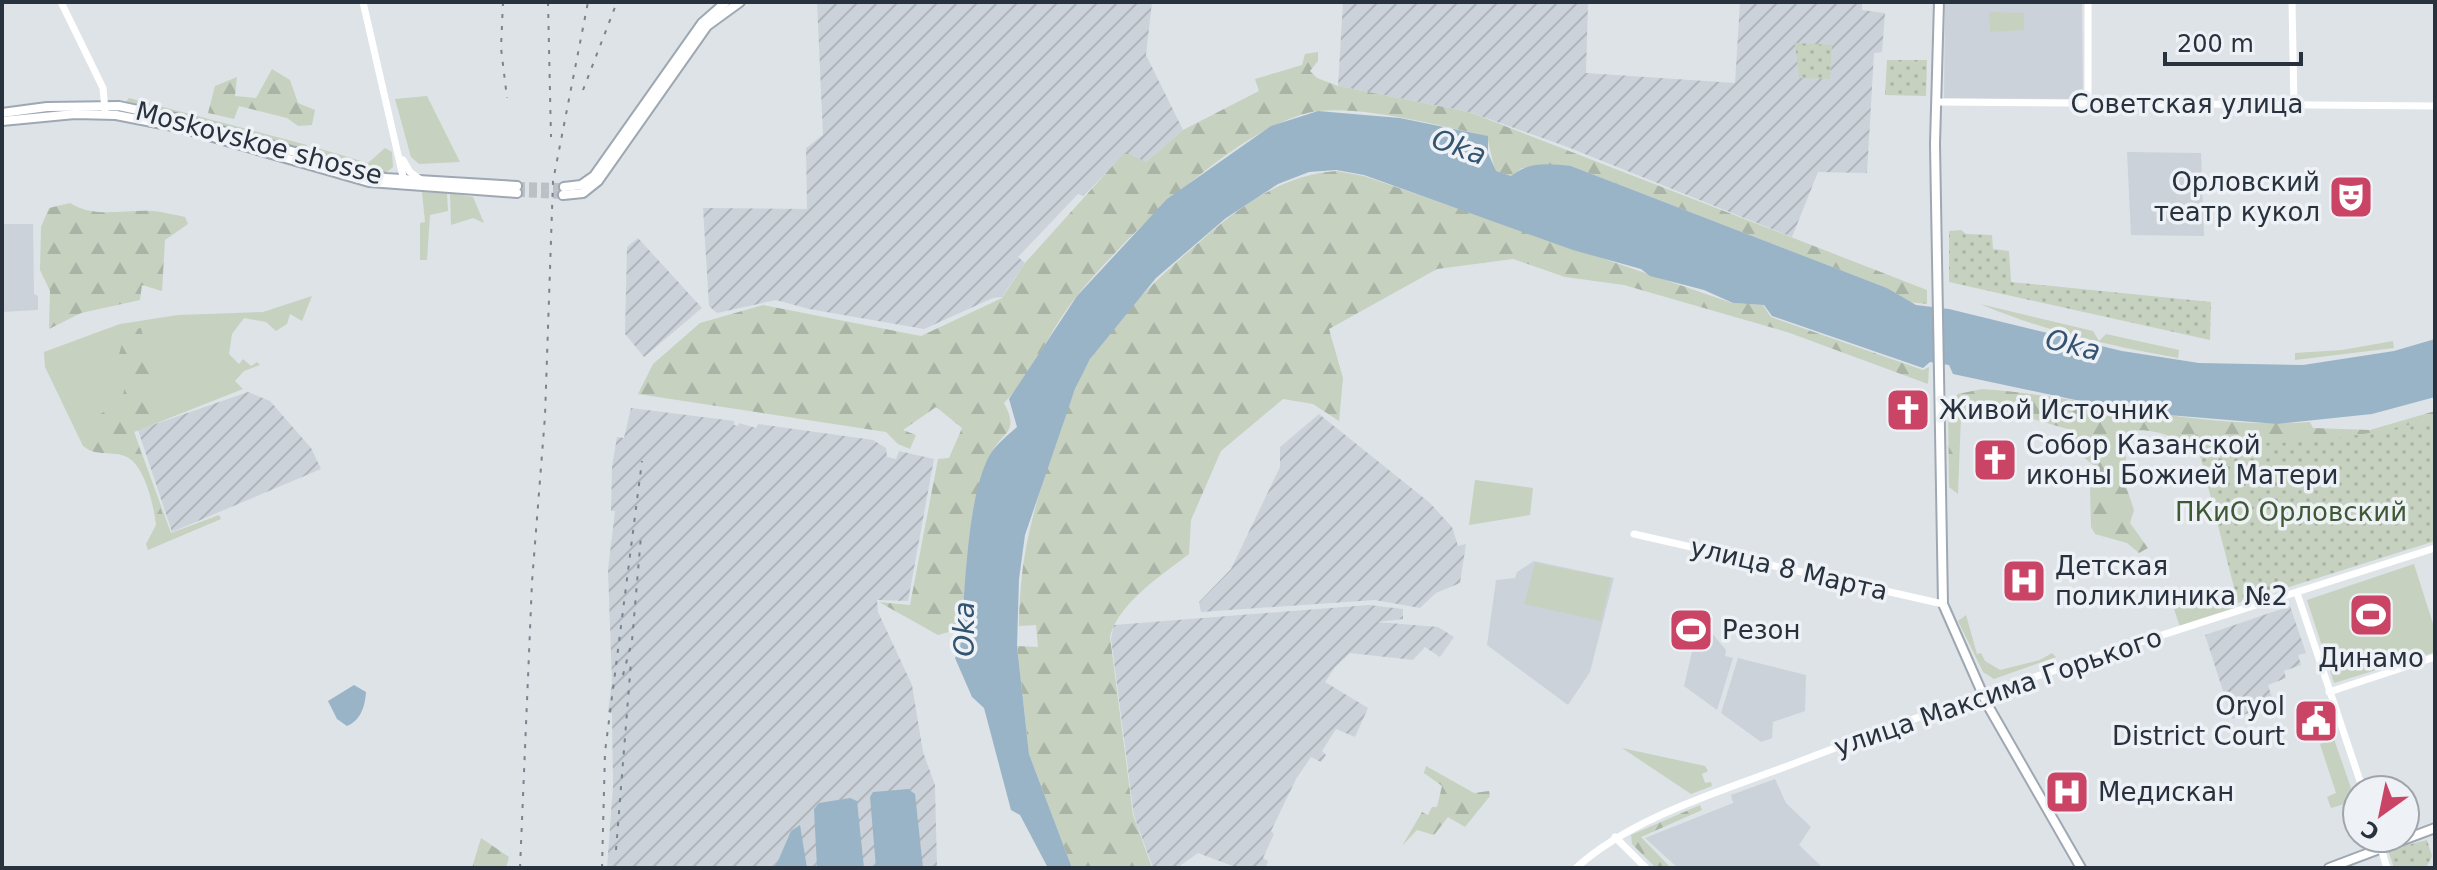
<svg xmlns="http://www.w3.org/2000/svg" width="2437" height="870" viewBox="0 0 2437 870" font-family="'DejaVu Sans',sans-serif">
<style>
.built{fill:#ccd2d9}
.industrial{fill:url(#industrial-furrows)}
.grass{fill:#c6d1c0}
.forest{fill:url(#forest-firs)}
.park{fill:url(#park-dots)}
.water{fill:#9ab4c7}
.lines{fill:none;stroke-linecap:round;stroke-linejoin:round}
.primary-tunnel{stroke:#bac0c5;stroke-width:8;stroke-dasharray:8 4;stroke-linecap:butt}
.primary-casing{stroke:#9ea8b3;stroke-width:12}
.secondary{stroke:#fff;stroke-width:7}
.primary{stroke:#fff;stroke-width:8}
.rail{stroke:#788491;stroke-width:2;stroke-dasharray:4 8;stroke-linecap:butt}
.labels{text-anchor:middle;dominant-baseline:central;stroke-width:7;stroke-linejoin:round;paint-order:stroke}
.street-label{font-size:26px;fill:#28323e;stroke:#eef1f5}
.poi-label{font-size:26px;fill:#28323e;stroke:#eef1f5;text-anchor:start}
.park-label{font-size:26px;fill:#3f5935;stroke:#eef1f5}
.water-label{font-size:28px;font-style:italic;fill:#335471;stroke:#eef1f5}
</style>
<defs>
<pattern id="industrial-furrows" width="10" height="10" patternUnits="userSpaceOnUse" patternTransform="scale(2)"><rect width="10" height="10" fill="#ccd2d9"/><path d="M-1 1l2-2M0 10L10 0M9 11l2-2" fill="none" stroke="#afb5bb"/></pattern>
<pattern id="forest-firs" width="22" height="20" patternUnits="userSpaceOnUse" patternTransform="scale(2)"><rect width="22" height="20" fill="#c6d1c0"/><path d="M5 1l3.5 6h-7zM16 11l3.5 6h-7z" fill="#aab4a6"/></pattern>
<pattern id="park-dots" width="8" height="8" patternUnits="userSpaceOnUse" patternTransform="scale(2)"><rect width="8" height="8" fill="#c6d1c0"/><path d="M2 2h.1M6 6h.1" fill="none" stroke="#aab4a6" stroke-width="1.8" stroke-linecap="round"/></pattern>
</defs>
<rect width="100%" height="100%" fill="#dee3e7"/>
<!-- built -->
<g class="built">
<polygon points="1945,2 2082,2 2083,99 1944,98"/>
<polygon points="2127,152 2201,153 2204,236 2131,235"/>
<polygon points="2,224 33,224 34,294 38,296 38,310 2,312"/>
<polygon points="1534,561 1614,578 1590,672 1568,705 1487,645 1496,580 1515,578 1517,572"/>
<polygon points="1705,625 1726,650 1725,656 1733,658 1717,710 1684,686 1695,639 1703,640"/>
<polygon points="1738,658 1806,675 1805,711 1773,722 1772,738 1761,742 1721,713"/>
<polygon points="1775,779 1786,803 1811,827 1799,845 1823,868 1678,868 1645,838 1733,803 1731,795"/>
</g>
<!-- industrial -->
<g class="industrial">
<polygon points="817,2 1152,2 1146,55 1183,130 1146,162 1125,153 1083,196 1078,194 1018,257 1025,263 1002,297 993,298 924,329 809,309 776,300 717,313 709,306 703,208 807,209 806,148 823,135"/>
<polygon points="1343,2 1588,2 1586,73 1735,83 1740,2 1862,2 1862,10 1885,13 1882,52 1874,53 1867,173 1818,172 1792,237 1565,146 1469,112 1338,86"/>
<polygon points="638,238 702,308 644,357 625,334 627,247"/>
<polygon points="248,392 270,401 311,448 321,469 172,532 138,430"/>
<polygon points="631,408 734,421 734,425 738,426 739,423 756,428 758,424 873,440 886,448 887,457 896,459 899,451 934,459 908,601 877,600 878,612 912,685 923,752 935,785 937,868 607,868 613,786 612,713 608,712 612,682 608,570 615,511 611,511 612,467 617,437 624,438"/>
<polygon points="1319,414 1430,503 1452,527 1458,546 1466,544 1460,583 1436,593 1420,608 1375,600 1201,612 1199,602 1231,569 1280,467 1280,447"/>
<polygon points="1369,605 1403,609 1403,619 1377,622 1438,627 1454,637 1440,657 1425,647 1413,660 1350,653 1335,667 1325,682 1368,708 1355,737 1336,729 1322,751 1326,755 1321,762 1311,757 1296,779 1271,831 1274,834 1263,858 1268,861 1266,868 1238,868 1198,853 1177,868 1153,868 1134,816 1111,638 1114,625"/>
<polygon points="2290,606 2306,653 2298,655 2301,665 2284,671 2286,678 2268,685 2274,704 2232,719 2205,635"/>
</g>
<!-- grass -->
<g class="grass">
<polygon points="1992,12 2024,13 2024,30 1990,32 1989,14"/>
<polygon points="427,96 460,162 419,164 411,157 395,99"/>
<polygon points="129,98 307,145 305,153 128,105 125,103"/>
<polygon points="311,146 368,163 385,148 392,152 393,167 383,175 309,154"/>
<polygon points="422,192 447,193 448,211 430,215 427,260 420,260 420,223 425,222"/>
<polygon points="450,193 473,197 484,223 473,218 451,225"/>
<path d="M312,296L302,321L290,314L287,324L276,331L266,322L244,318L232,334L229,354L239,364L243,359L251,366L257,362L260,365L244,371L235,381L243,389L134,432L171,533L219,515L221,519L148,550L146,544L156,525C154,505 144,458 120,454C106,452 95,455 83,446L45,367L44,352L120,324L178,315L263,312Z"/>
<path d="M1980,304L2093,331L2099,341L2106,334L2179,350L2178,358C2110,346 2044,331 1980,304Z"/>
<polygon points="2393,341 2394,348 2295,360 2295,353 2342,350"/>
<polygon points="1475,480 1533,488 1530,515 1469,525"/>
<polygon points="1535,563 1611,578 1601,621 1524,604"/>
<polygon points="2414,564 2435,630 2435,652 2334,683 2307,600"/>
<polygon points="2228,590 2234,610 2180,627 2174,609"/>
<polygon points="1966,615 1977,654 1981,653 1985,661 2000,670 2040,660 2052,653 2056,657 1994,679 1983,672 1958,621"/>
<polygon points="2334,739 2352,791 2357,792 2357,804 2350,806 2348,803 2331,808 2327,797 2336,793 2320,744"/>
<polygon points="1622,748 1705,766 1708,771 1702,774 1705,783 1711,782 1712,786 1691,794"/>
</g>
<!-- forest -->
<g class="forest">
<path d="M1318,52V61L1310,71L1317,78L1338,86L1469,112L1927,290V304L1908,302L1887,288L1571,166L1522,168L1511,176L1495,171L1487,136C1441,126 1365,106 1319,111C1244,120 1122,239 1076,297C1049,330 1034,373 1004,403C1021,435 1000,431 990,456C968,509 968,572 963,628L938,635L879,602L910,605L938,459L949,458L962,428L936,407L903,430L916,435L910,449L898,444L886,432L638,394L653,364L700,323L763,305L921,336L1002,298L1025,263L1125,152L1146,162L1183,130L1259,91L1255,79L1302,65L1305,54Z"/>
<polygon points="272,69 290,80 298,103 315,110 312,125 298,126 287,118 239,106 234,119 208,113 215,86 237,77 235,96 256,98"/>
<path d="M1336,171L1364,176L1732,303L1763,305L1771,317L1923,370L1929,367L1928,384L1787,332L1624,285L1565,277L1513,259L1437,269L1329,329L1343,378L1339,421L1313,404L1283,399L1221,451L1191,520L1189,554C1162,575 1118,603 1110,637L1133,815L1152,868H1072L1029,754L1017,646L1038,647L1036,625L1019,626C1020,552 1033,511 1056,442C1066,414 1075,383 1091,358C1121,312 1162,274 1203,239C1242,205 1283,175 1336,171Z"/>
<path d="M70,203C95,219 125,209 153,211C164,212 175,215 185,217L188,224L165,240L162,291L142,285L140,300L81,313L49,329L50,291L40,270L41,227L49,208Z"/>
<path d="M141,328C149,358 150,385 164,412L137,426L134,432L169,533L154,544C149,536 157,531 156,521C154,505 145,472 133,461C116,445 86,464 80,436L92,429L97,416L121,402C126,386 128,370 119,354L122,344L135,329Z"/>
<path d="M1982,389C2092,397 2198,430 2310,422L2313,428L2370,430L2435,411V441L2211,470C2206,464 2201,455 2195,450C2178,436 2140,423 2121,435L2126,457V486L2134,510L2130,523L2148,548L2139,553L2127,543L2095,534L2091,527L2090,485L2100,475L2099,469L2083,457L2071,430L2005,411L1961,416L1958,494L1949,487L1948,407L1958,394Z"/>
<polygon points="1426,766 1474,793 1489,791 1490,796 1465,827 1448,817 1434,835 1417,830 1402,846 1422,812 1428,815 1432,807 1437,807 1442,786 1424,773"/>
<polygon points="1700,805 1702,810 1641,837 1671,868 1656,868 1632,844 1631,835"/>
<polygon points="481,838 509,857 506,868 472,868"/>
</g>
<!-- park -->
<g class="park">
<polygon points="1795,43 1832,45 1830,79 1799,78"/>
<polygon points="1887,60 1927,60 1926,96 1885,95"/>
<polygon points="1961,230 1966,234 1992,235 1993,249 2009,251 2011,282 2211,302 2210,340 1949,282 1949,231"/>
<path d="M2435,419V541L2238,603L2194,432C2266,455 2363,436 2435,419Z"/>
<polygon points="2427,840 2432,856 2426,868 2394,868 2388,850"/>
</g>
<!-- water -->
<g class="water">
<path d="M1318,111L1400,118L1488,136V153L1496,171L1511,176C1530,161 1548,164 1571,166L1887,288L1916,305L1949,309L2122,351L2199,363L2303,365L2394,351L2435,339V397L2372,414L2277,424L2132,412L1953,374L1949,365L1930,362L1923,368L1772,316L1764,305L1733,303L1704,290L1650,276L1641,269L1573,250L1364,175L1336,170L1309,172L1278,184L1226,218L1156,278L1090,359L1075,389L1025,535L1019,579L1017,646L1029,754L1072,868H1048L1020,815L1011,810L984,708L972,697L955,658L960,650C965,601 966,493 991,453C998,443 1008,435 1017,427L1009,399L1077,296L1167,199L1271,126Z"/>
<path d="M354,685L366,692C365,706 361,720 347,726L337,719L328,701Z"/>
<polygon points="908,789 915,794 923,868 876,868 870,797 873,792"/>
<polygon points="850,798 857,801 864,868 817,868 814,809 819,803"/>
<polygon points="800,825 807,868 775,868 791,831"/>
</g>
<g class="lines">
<!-- primary-tunnel -->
<g class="primary-tunnel">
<polyline points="517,186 564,187"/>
<polyline points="517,193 563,195"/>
</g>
<!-- primary casing -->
<g class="primary-casing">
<g id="primary">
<polyline points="1939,2 1935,144 1943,604 1987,704 2081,868"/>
<polyline points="2,113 47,107 119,106 180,119 385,178 517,186"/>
<polyline points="2,121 75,114 116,115 178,127 369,182 517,193"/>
<polyline points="564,187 581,185 594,176 702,23 726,2"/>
<polyline points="563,195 583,193 598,181 707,26 740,2"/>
<polyline points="2329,868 2435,828"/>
</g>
</g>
<!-- secondary -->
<g class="secondary">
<polyline points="61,2 103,88 105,110"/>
<polyline points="363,2 404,181"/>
<polyline points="2088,2 2088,103"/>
<polyline points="2292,2 2294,105"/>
<polyline points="1938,102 2435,106"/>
<polyline points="403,160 410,172 421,180"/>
<polyline points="1634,534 1943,604"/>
<polyline points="2297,593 2363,790"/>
<polyline points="2329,692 2435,657"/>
<polyline points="1615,837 1646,868"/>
<polyline points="2378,838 2387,868"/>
<path d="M1576,868C1632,817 1722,791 1793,764C2004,682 2220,617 2435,548"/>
</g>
<!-- primary -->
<use href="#primary" class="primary"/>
<!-- rail -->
<g class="rail">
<polyline points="503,2 501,48 507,98"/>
<polyline points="548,2 551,137"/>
<polyline points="583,90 617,2"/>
<polyline points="623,675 632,641 641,536"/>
<polyline points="616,850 631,662"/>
<polyline points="520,868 532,582 545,416 553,181 588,2"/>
<polyline points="602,868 605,752 642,461"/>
</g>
</g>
<!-- icons -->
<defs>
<g id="theatre-square" transform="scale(2.3)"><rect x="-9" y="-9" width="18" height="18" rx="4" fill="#ca4565" stroke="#eef1f5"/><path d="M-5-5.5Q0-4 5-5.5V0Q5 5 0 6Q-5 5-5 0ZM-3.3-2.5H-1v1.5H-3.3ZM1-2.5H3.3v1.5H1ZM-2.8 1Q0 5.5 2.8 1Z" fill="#fff"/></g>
<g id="church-square" transform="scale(2.3)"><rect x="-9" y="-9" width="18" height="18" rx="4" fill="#ca4565" stroke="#eef1f5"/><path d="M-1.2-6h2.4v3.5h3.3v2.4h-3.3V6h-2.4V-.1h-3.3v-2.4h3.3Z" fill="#fff"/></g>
<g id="hospital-square" transform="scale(2.3)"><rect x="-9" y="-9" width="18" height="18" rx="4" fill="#ca4565" stroke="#eef1f5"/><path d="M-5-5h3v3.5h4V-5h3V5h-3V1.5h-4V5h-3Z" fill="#fff"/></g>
<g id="stadium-square" transform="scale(2.3)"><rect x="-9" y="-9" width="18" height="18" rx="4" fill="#ca4565" stroke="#eef1f5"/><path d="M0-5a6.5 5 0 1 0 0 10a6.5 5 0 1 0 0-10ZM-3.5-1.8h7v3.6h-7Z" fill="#fff"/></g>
<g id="civic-square" transform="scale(2.3)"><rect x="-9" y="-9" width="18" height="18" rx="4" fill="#ca4565" stroke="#eef1f5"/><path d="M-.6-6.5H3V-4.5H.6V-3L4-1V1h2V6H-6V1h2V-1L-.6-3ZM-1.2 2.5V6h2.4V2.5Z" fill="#fff"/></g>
</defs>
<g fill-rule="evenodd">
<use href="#theatre-square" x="2351" y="197"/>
<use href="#church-square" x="1908" y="410"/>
<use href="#church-square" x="1995" y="460"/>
<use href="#hospital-square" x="2024" y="581"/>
<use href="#stadium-square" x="2371" y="615"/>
<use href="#stadium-square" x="1691" y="630"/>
<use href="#civic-square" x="2316" y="721"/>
<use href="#hospital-square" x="2067" y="792"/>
</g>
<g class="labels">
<!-- street labels -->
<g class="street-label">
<text x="2187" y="104">Советская улица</text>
<text transform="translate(259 143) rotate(15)">Moskovskoe shosse</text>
<text transform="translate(1789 569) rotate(13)">улица 8 Марта</text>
<text transform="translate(1998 692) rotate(-19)">улица Максима Горького</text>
</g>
<!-- poi labels -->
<g class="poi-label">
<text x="2320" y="182" text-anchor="end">Орловский<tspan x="2320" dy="30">театр кукол</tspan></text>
<text x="1939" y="410">Живой Источник</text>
<text x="2026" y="445">Собор Казанской<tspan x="2026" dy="30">иконы Божией Матери</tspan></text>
<text x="2055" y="566">Детская<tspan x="2055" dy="30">поликлиника №2</tspan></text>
<text x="1722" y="630">Резон</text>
<text x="2371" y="658" text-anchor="middle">Динамо</text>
<text x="2285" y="706" text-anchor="end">Oryol<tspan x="2285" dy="30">District Court</tspan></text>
<text x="2098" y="792">Медискан</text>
</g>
<!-- park labels -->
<g class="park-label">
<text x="2291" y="512">ПКиО Орловский</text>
</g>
<!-- water labels -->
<g class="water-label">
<text transform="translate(1459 147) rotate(20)">Oka</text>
<text transform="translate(2073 345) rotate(14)">Oka</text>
<text transform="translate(964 629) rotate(-90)">Oka</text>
</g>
</g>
<!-- border -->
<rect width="2437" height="870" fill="none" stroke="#28323e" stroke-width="8"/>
<!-- north arrow -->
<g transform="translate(2381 814) rotate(213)"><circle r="38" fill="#eef1f5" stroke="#9fa5ac" stroke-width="2"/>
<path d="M0-6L14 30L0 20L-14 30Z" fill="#ca4565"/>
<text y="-12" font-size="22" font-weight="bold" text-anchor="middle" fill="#28323e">С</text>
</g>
<!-- scale -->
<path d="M2165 52v12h136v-12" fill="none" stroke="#28323e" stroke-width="4"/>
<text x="2177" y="52" font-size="24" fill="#28323e" stroke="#eef1f5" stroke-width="6" paint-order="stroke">200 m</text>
</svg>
